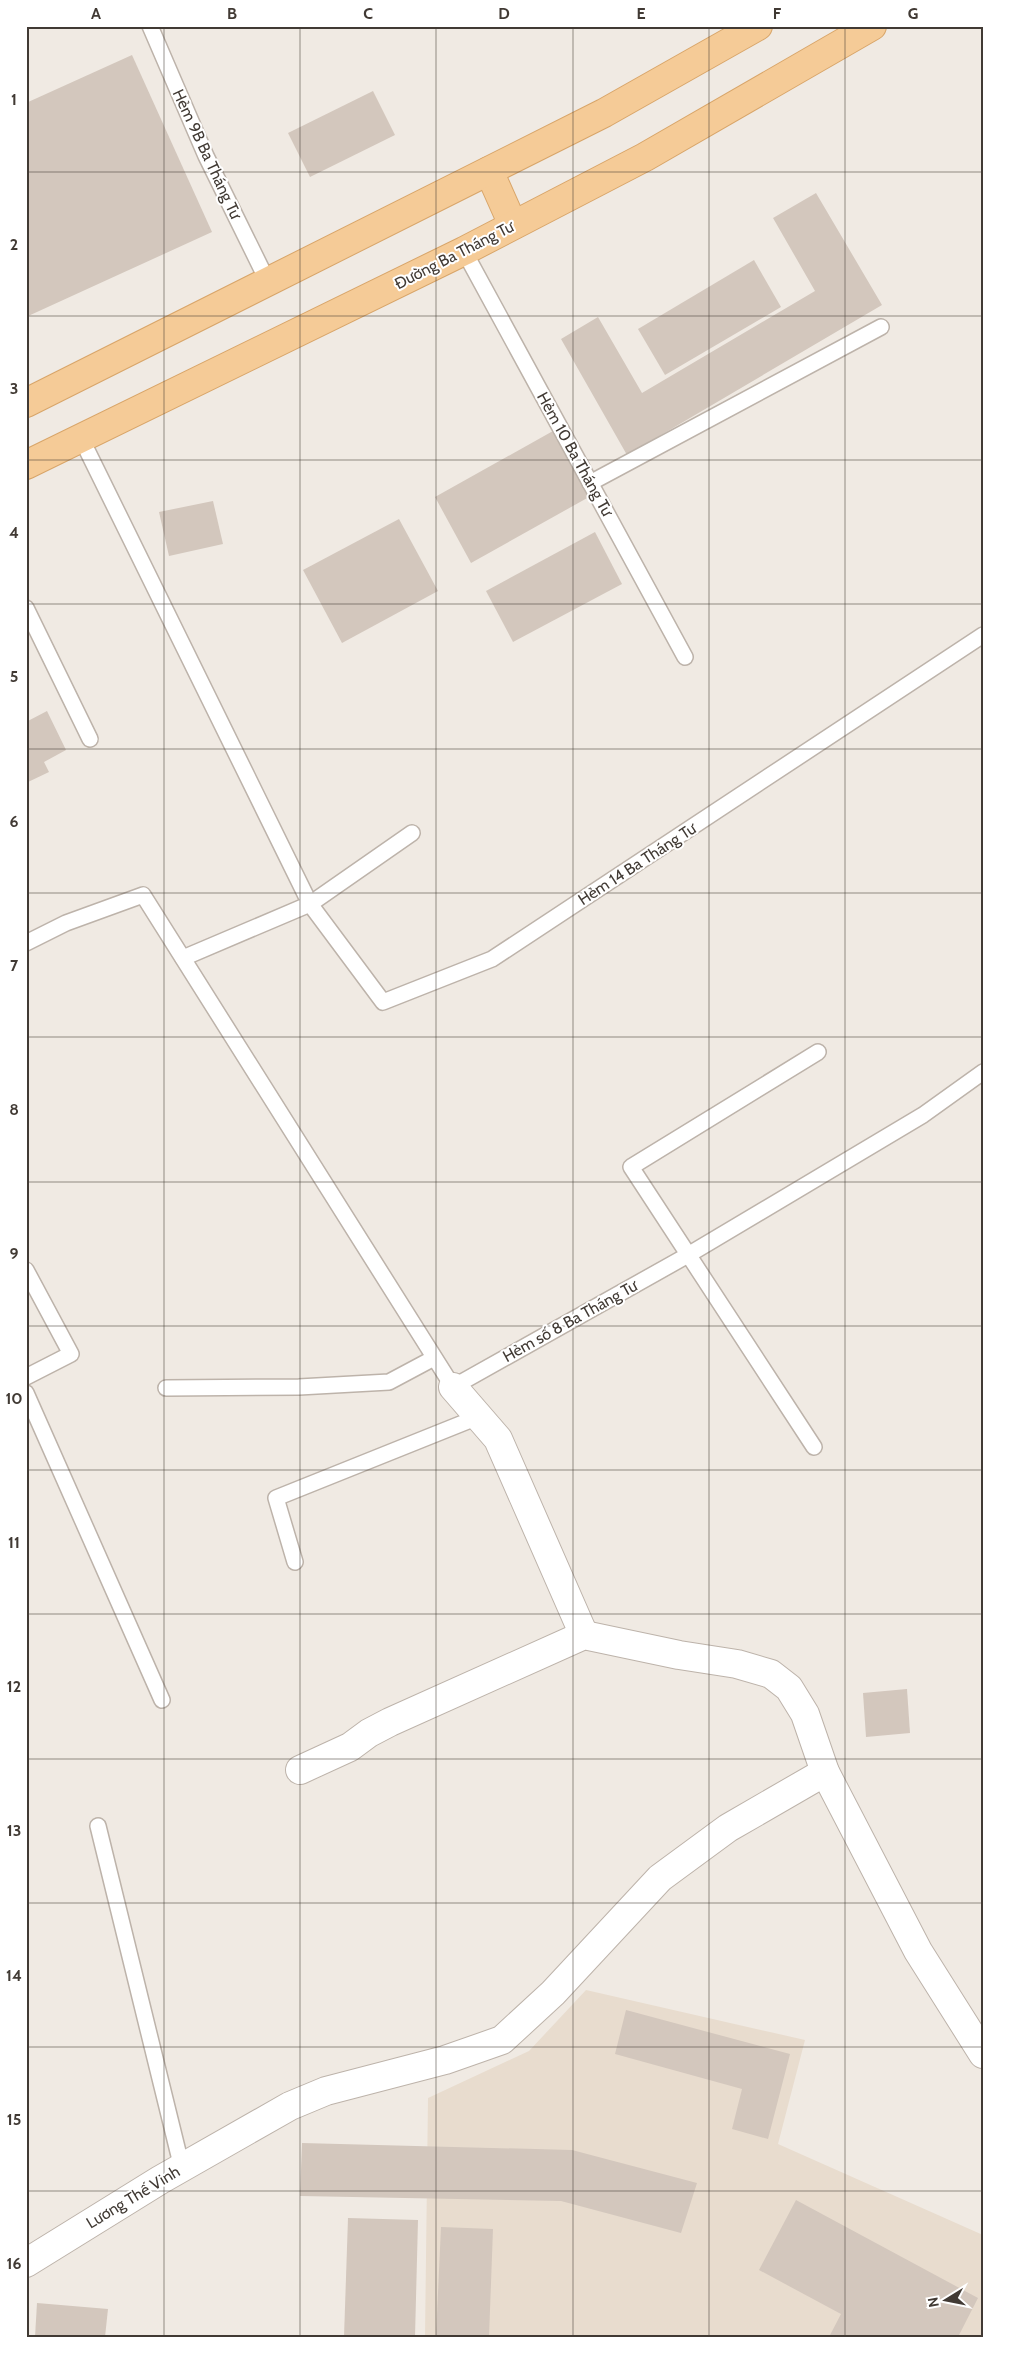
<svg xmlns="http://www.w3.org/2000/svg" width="1009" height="2363" viewBox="0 0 1009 2363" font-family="Cabin,sans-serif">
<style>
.education{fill:#e8dcce}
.building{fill:#d3c7bd}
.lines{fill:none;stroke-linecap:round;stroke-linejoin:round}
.service-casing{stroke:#bdb3aa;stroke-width:18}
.minor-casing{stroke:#bdb3aa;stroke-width:30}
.primary-casing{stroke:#d8a569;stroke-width:30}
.service{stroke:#fff;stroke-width:15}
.minor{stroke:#fff;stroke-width:28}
.primary{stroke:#f5cb97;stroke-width:28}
.grid{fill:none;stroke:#413a34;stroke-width:1;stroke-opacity:0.55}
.labels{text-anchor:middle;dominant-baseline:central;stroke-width:4;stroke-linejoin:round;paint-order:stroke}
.street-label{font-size:16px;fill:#413a34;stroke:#fff}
.neatline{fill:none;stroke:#413a34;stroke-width:2}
.grid-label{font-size:16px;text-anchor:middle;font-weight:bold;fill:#413a34}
</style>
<rect width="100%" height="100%" fill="#f0eae3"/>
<!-- education -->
<polygon class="education" points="586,1990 805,2040 778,2144 983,2235 983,2337 425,2337 428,2098 529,2051"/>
<!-- building -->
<g class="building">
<polygon points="132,55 212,232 26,317 26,103"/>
<polygon points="373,91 395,135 310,177 288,133"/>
<polygon points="816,193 882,305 627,455 561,339 598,317 642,393 815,291 773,218"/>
<polygon points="754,260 781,307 665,375 638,329"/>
<polygon points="553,431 589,497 471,563 435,497"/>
<polygon points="213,501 223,544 169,556 159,512"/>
<polygon points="399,519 438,591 342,643 303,570"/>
<polygon points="595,532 622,584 513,642 486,591"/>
<polygon points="47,711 66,750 44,762 49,772 26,783 26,722"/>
<polygon points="907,1689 910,1733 866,1737 863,1693"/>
<polygon points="626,2010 790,2054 768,2139 732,2129 742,2089 615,2054"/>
<polygon points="302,2143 572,2150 697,2183 681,2233 561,2201 300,2196"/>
<polygon points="796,2200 978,2298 958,2337 829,2337 841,2314 759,2270"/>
<polygon points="348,2218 418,2220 415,2337 344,2337"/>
<polygon points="441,2227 493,2229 489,2337 436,2337"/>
<polygon points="37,2303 108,2309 105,2337 35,2337"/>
</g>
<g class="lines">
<!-- service casing -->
<g class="service-casing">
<g id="service">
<polyline points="150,26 206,156 267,280"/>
<polyline points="464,251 685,657"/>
<polyline points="81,438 310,904 383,1002 492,959 983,635"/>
<polyline points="590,483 881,327"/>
<polyline points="26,608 90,739"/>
<polyline points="26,943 66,923 143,895 453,1387 688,1255 923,1115 983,1072"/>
<polyline points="183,958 310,904 412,833"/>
<polyline points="26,1270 71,1354 26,1377"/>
<polyline points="166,1388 299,1387 389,1382 434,1358"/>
<polyline points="26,1393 162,1700"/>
<polyline points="814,1447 631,1167 818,1052"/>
<polyline points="295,1562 276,1498 478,1417"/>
<polyline points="98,1826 182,2168"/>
</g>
</g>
<!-- minor casing -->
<g class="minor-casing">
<g id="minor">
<polyline points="453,1387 498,1439 584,1635"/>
<polyline points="300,1770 350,1747 369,1733 390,1722 584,1635 679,1655 737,1664 771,1674 789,1688 805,1714 825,1772 918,1951 983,2054"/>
<polyline points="26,2263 160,2180 290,2106 326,2091 445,2060 502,2040 553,1993 660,1878 728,1828 825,1772"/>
</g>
</g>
<!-- primary casing -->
<g class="primary-casing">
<g id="primary">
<polyline points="489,171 513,225"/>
<polyline points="26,403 604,113 758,26"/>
<polyline points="26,465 464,251 645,157 872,26"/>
</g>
</g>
<!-- service -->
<use href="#service" class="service"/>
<!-- minor -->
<use href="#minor" class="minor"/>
<!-- primary -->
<use href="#primary" class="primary"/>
</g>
<!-- grid -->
<path class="grid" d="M164,26V2337M300,26V2337M436,26V2337M573,26V2337M709,26V2337M845,26V2337M26,172H983M26,316H983M26,460H983M26,604H983M26,749H983M26,893H983M26,1037H983M26,1182H983M26,1326H983M26,1470H983M26,1614H983M26,1759H983M26,1903H983M26,2047H983M26,2191H983"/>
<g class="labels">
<!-- street labels -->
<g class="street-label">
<text transform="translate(207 154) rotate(65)">Hẻm 9B Ba Tháng Tư</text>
<text transform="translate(454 255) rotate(-27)">Đường Ba Tháng Tư</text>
<text transform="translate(575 454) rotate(61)">Hẻm 10 Ba Tháng Tư</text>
<text transform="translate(637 864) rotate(-33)">Hẻm 14 Ba Tháng Tư</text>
<text transform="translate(570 1321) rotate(-29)">Hẻm số 8 Ba Tháng Tư</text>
<text transform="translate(133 2197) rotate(-31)">Lương Thế Vinh</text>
</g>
</g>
<!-- border -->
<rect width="1009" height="2363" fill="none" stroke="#ffffff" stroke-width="55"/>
<!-- north arrow -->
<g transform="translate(946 2300) rotate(260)" stroke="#ffffff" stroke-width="4" paint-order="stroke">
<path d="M0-4L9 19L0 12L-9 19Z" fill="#413a34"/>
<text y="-8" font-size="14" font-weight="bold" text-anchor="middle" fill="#413a34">N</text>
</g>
<rect x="28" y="28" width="954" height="2308" class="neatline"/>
<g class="grid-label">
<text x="96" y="19">A</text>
<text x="232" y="19">B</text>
<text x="368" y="19">C</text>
<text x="504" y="19">D</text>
<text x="641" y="19">E</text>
<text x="777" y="19">F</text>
<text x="913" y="19">G</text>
<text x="14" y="105">1</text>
<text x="14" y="250">2</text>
<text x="14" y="394">3</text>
<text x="14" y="538">4</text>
<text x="14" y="682">5</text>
<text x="14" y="827">6</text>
<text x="14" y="971">7</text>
<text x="14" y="1115">8</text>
<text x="14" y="1259">9</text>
<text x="14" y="1404">10</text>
<text x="14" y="1548">11</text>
<text x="14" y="1692">12</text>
<text x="14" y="1836">13</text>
<text x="14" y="1981">14</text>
<text x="14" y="2125">15</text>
<text x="14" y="2269">16</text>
</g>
</svg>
